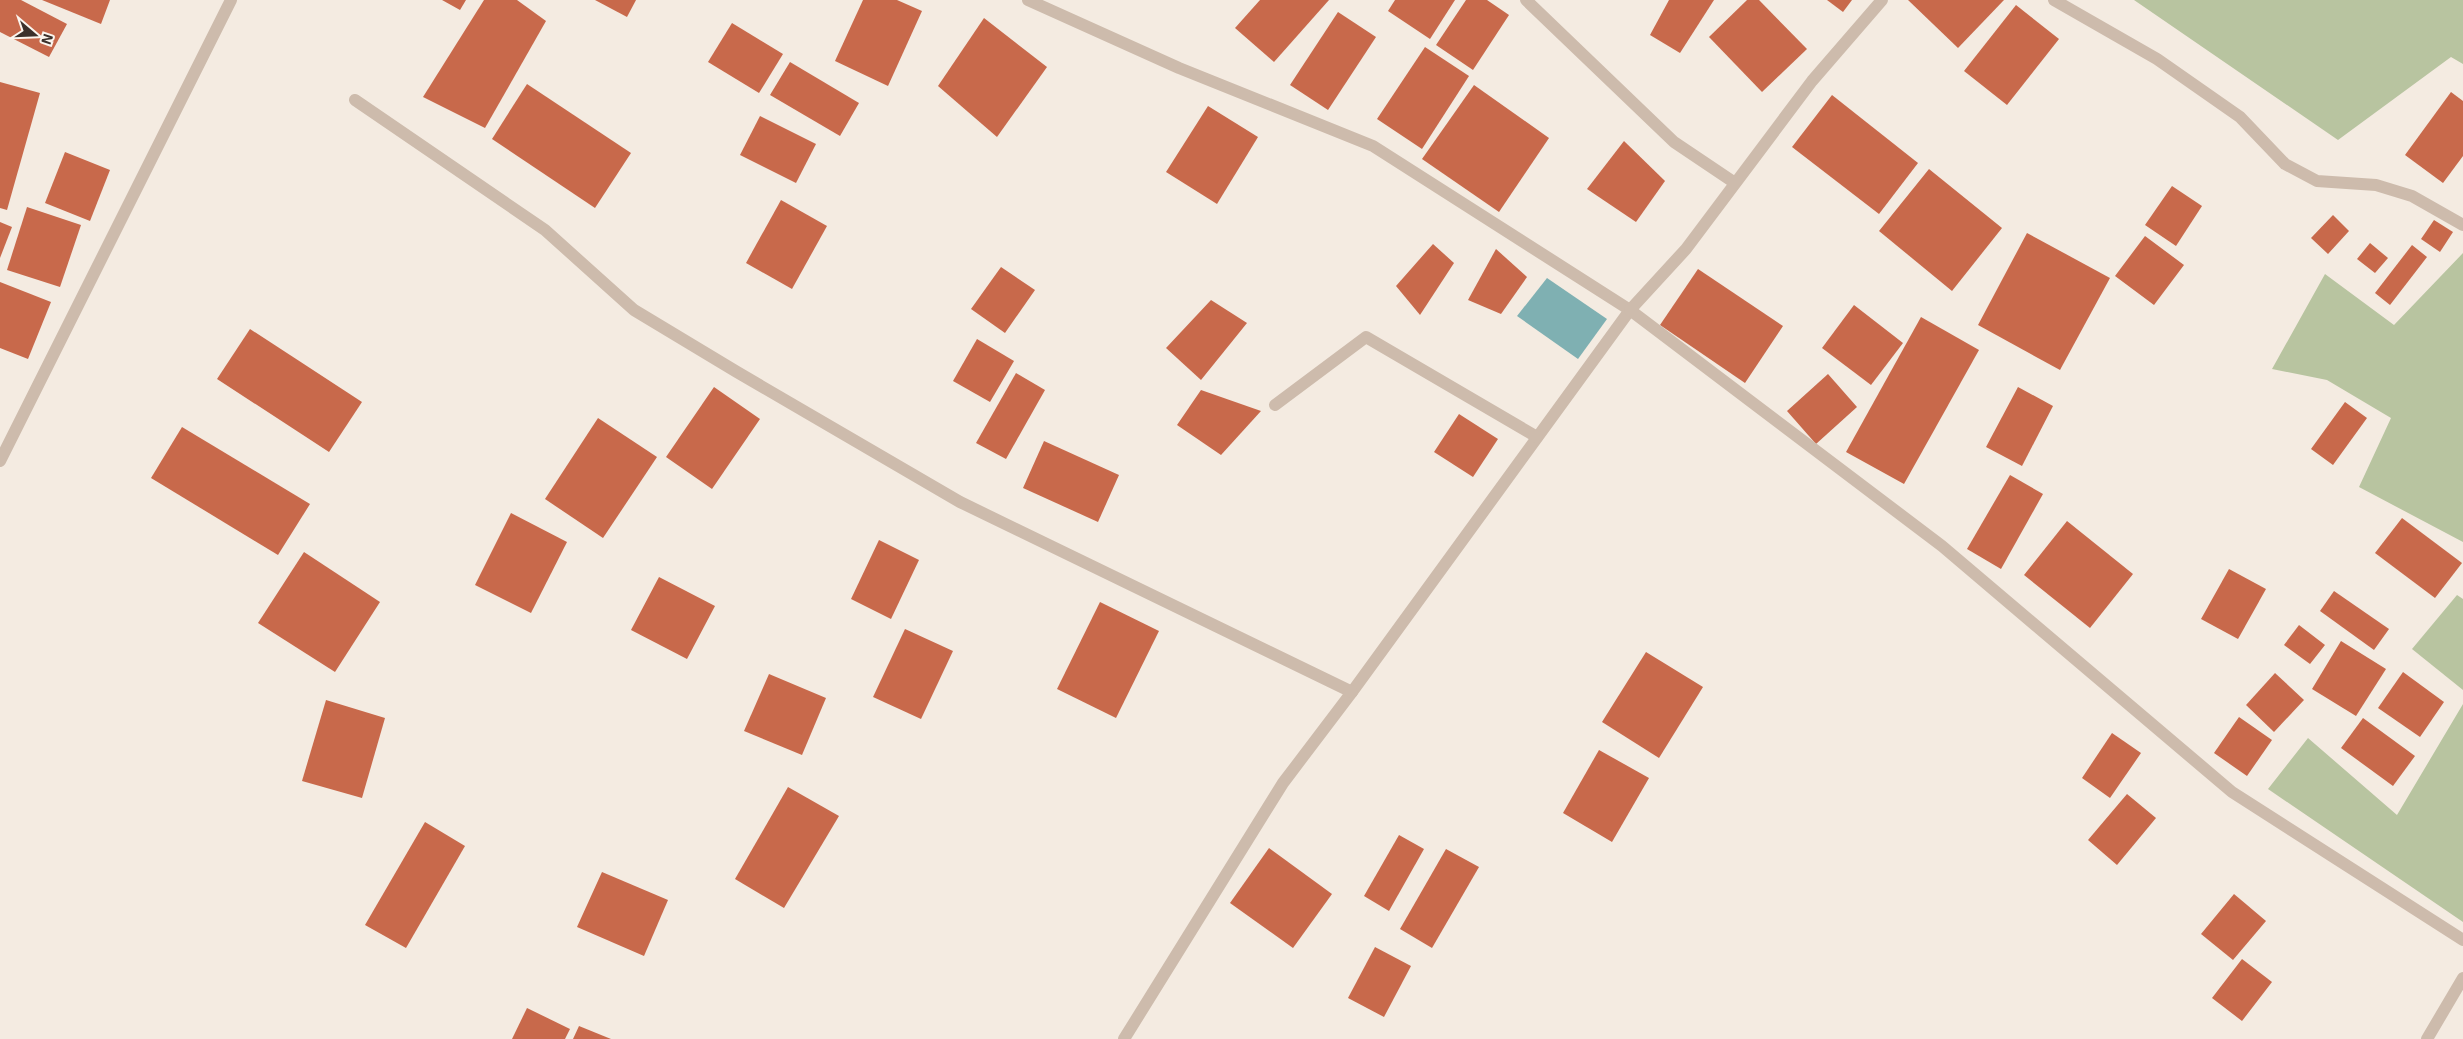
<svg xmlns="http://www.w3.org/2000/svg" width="2463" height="1039" viewBox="0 0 2463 1039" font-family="'Exo 2',sans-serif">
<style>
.green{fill:#b8c4a0}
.water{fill:#7fb0b2}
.building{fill:#c8694b}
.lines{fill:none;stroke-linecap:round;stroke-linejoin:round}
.street{stroke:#cdbbac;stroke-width:12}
</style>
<rect width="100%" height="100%" fill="#f4ebe1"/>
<!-- green -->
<g class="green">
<polygon points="2134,0 2463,0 2463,64 2451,57 2338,140"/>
<polygon points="2463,253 2463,542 2359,487 2391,418 2327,380 2272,369 2325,274 2394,325"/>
<polygon points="2457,595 2463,599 2463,690 2412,649"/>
<polygon points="2463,704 2463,922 2268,789 2308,738 2397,815"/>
</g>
<!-- water -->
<polygon class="water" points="1547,278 1607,319 1578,359 1517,316"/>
<!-- building -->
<g class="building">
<polygon points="0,0 21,0 67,24 49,57 0,32"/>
<polygon points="42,0 110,0 101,24"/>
<polygon points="442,0 466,0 460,10"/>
<polygon points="484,0 517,0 546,21 485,128 423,97"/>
<polygon points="595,0 636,0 627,17"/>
<polygon points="863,0 897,0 922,11 888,86 835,61"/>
<polygon points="1260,0 1329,0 1274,62 1235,28"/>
<polygon points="1395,0 1455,0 1430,39 1388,11"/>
<polygon points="1466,0 1487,0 1509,15 1473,70 1436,45"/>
<polygon points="1669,0 1714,0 1680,53 1650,35"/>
<polygon points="1747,0 1759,0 1807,49 1762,92 1709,37"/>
<polygon points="1827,0 1852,0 1843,12"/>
<polygon points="1908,0 2004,0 1958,48"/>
<polygon points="2016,5 2059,39 2007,105 1964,71"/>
<polygon points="1338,12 1376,37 1328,110 1290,85"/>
<polygon points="984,18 1047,67 997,137 938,86"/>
<polygon points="732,23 783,54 759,93 708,62"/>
<polygon points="1425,47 1469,76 1422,149 1377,119"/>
<polygon points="790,62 859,103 840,136 770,95"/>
<polygon points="0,82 40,93 7,210 0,208"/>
<polygon points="527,84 631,153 595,208 492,139"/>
<polygon points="1474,85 1549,138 1499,212 1422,159"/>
<polygon points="2451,92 2463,101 2463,156 2443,183 2405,155"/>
<polygon points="1832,95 1918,163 1879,214 1792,147"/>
<polygon points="1208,106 1258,137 1217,204 1166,172"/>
<polygon points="760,116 816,144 796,183 740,155"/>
<polygon points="1624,141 1665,181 1636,222 1587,189"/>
<polygon points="65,152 110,170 90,221 45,203"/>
<polygon points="1929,169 2002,228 1952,291 1879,231"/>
<polygon points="2172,186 2202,206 2176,246 2145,225"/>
<polygon points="781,200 827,226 792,289 746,263"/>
<polygon points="27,207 81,225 60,287 7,270"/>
<polygon points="2333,215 2349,231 2328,254 2311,238"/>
<polygon points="2434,220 2453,232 2440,252 2421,239"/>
<polygon points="0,222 12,227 0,258"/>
<polygon points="2027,233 2110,278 2060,370 1978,325"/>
<polygon points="2145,236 2184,265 2154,305 2115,276"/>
<polygon points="2370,243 2388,258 2375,273 2357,259"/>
<polygon points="1433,244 1454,263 1420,315 1396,286"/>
<polygon points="2412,245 2427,257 2390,305 2375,293"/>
<polygon points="1496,249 1527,277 1501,314 1468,300"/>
<polygon points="1001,267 1035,290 1005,333 971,309"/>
<polygon points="1698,269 1783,326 1745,383 1660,325"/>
<polygon points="0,282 51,302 28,359 0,348"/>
<polygon points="1211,300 1247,323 1201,380 1166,348"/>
<polygon points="1854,305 1903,343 1871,385 1822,348"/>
<polygon points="1921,317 1979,350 1904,484 1846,452"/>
<polygon points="250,329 362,402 329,452 217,379"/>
<polygon points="977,339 1014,361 990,402 953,381"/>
<polygon points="1016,373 1045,390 1006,459 976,443"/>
<polygon points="1828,374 1857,407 1816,444 1787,411"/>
<polygon points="714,387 760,419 712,489 666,457"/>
<polygon points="2018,387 2053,406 2022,466 1986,447"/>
<polygon points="1201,390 1261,411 1221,455 1177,425"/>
<polygon points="2345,402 2367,418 2333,465 2311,449"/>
<polygon points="1459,414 1498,439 1473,477 1434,452"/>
<polygon points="598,418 657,457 603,538 545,499"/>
<polygon points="182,427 310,504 278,555 151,478"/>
<polygon points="1044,441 1119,475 1098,522 1023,488"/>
<polygon points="2010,475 2043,494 2001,569 1967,549"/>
<polygon points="511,513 567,542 531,613 475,585"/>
<polygon points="2402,518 2462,563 2435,598 2375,553"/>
<polygon points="2067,521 2133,574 2090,628 2024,575"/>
<polygon points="879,540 919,560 891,619 851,599"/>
<polygon points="304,552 380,602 335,672 258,623"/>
<polygon points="2229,569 2266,589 2238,639 2201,619"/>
<polygon points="659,577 715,606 687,659 631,630"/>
<polygon points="2334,591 2389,629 2374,650 2320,611"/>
<polygon points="1100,602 1159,631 1116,718 1057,689"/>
<polygon points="2299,625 2325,645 2310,664 2284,645"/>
<polygon points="905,629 953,651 921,719 873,697"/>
<polygon points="2341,641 2386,669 2356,716 2312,689"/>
<polygon points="1646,652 1703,687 1659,758 1602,722"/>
<polygon points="2403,672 2444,702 2420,737 2378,708"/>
<polygon points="2275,673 2304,700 2274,732 2246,705"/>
<polygon points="769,674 826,698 802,755 744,731"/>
<polygon points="326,700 385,718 362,798 302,781"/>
<polygon points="2239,717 2272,740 2247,776 2214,753"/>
<polygon points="2363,718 2415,756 2393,786 2341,748"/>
<polygon points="2112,733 2141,753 2110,798 2082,778"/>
<polygon points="1599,750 1649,778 1612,842 1563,813"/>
<polygon points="788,787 839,816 784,908 735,879"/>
<polygon points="2127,794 2156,818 2117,865 2088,840"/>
<polygon points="425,822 465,846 406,948 365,925"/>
<polygon points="1399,835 1424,849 1389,911 1364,896"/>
<polygon points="1269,848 1332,894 1293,948 1230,903"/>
<polygon points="1446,849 1479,867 1432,948 1400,929"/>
<polygon points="602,872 668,900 644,956 577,927"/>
<polygon points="2234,894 2266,921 2233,960 2201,934"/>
<polygon points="1375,947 1411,966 1384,1017 1348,998"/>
<polygon points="2242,959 2272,982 2242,1021 2212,998"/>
<polygon points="527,1008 570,1029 565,1039 512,1039"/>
<polygon points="579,1026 611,1039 573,1039"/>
</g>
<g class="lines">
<!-- street -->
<g class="street">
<polyline points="1028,0 1179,68 1373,146 1630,310 1352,692 1283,783 1124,1039"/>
<polyline points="1526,0 1674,142 1735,183"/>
<polyline points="1882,0 1812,81 1686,249 1630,310 1942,546 2232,792 2463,940"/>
<polyline points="2054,0 2157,59 2240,117 2285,164 2317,181 2376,185 2412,196 2463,225"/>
<polyline points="355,100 545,230 634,310 737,372 960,502 1352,692"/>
<polyline points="1275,405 1366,337 1537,437"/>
<polyline points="0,461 231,0"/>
<polyline points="2427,1039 2463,978"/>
</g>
</g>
<!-- north arrow -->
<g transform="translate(35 35) rotate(109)" stroke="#fbf5ee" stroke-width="4" paint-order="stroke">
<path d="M0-4L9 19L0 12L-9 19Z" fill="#3b302b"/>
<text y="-8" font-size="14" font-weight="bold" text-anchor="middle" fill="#3b302b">N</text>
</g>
</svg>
